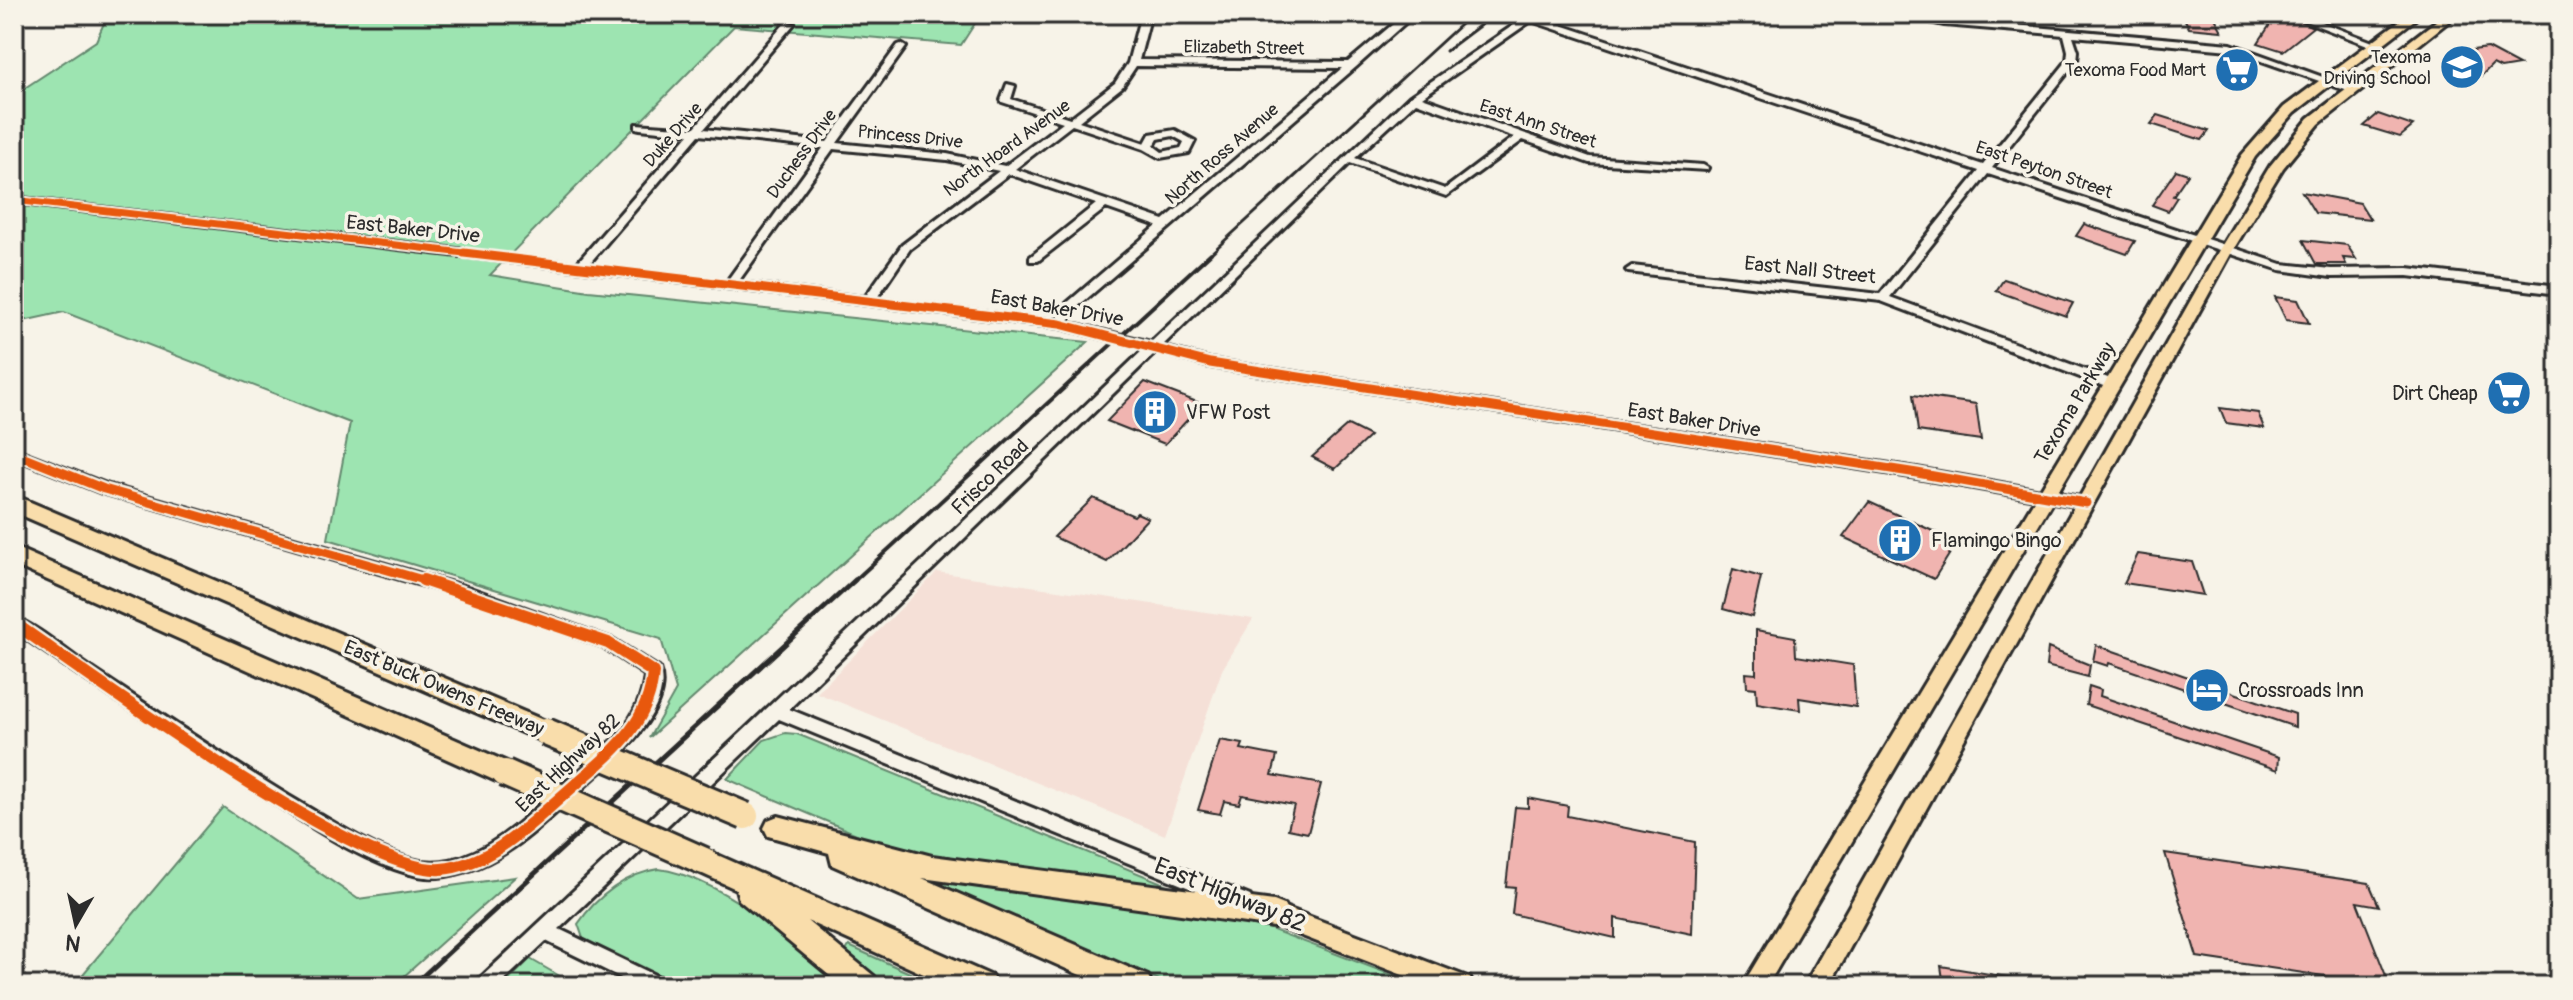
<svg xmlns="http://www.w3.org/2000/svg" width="2573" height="1000" viewBox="0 0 2573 1000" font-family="Pangolin,sans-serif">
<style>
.built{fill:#f5e0d7}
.green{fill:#9de4b1;stroke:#64886e;stroke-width:2}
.building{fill:#f0b4b0;stroke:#2b2b2b;stroke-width:2}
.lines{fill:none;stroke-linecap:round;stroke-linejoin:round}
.minor-casing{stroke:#2b2b2b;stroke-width:6}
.major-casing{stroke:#2b2b2b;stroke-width:6}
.highway-casing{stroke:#2b2b2b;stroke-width:6}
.minor{fill:#f7f3e8;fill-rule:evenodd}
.major{fill:#f9ddab;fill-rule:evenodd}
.highway{fill:#f9ddab;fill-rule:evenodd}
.rail-far2{stroke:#2b2b2b;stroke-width:3}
.rail-far1{stroke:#2b2b2b;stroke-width:4}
.rail{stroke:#2b2b2b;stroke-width:5}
.highway-bridge-casing{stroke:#2b2b2b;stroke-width:32;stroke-linecap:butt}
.highway-bridge{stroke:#f9ddab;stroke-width:26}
.cycleway-far2-casing{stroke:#f7f3e8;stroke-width:11}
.cycleway-far1-casing{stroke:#f7f3e8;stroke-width:14}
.cycleway-casing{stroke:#f7f3e8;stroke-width:17}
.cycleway-far2{stroke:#e8590c;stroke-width:7}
.cycleway-far1{stroke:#e8590c;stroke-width:9}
.cycleway{stroke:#e8590c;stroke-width:12}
.labels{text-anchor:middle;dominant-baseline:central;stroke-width:7;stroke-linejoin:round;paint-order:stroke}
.far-street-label{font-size:18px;fill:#2b2b2b;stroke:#f7f3e8}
.far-poi-label{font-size:18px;fill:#2b2b2b;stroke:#f7f3e8;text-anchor:end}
.street-label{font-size:20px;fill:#2b2b2b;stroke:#f7f3e8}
.poi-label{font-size:20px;fill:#2b2b2b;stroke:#f7f3e8;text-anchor:start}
.near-street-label{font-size:24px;fill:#2b2b2b;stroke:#f7f3e8}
</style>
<rect width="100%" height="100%" fill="#f7f3e8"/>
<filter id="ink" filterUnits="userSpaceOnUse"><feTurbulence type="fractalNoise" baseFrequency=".0125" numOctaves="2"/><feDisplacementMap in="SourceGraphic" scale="16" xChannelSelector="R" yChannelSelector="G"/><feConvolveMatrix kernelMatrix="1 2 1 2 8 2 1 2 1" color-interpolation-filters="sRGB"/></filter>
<g filter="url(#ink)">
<!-- built -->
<polygon class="built" points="937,572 1253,619 1222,670 1165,835 817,693"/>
<!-- green -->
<g class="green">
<polygon points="108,14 981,14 961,45 734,26 490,275 589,291 1088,342 649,738 676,690 661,639 328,539 350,423 64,312 14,323 14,95 96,41"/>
<polygon points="785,733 797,734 1172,887 1170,891 1045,879 887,847 727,779 764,740"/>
<polygon points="223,807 358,899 515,877 393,986 73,986"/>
<polygon points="883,866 987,887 1257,924 1421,986 1174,986"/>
<path d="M659,869C723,878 797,945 845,986H672L584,941L578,924C596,897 627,873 659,869Z"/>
<polygon points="849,946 939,986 880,986 846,951"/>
<polygon points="530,959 577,986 503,986"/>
</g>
<!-- building -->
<g class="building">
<polygon points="2182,14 2213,14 2222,31 2189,28"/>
<polygon points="2277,14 2284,14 2313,27 2283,51 2258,43"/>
<polygon points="2487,48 2519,65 2501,68 2493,64 2481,76 2475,74 2471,78 2450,71 2473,50"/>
<polygon points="2378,114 2413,126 2400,137 2364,126"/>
<polygon points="2158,115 2209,131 2202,140 2151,124"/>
<polygon points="2176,170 2188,174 2173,196 2177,197 2168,211 2152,205"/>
<polygon points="2302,192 2360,203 2370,219 2315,213"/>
<polygon points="2084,224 2135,241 2127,254 2076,236"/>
<polygon points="2303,240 2347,245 2356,259 2343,258 2346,264 2316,264"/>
<polygon points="2004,279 2073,303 2066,316 1996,291"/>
<polygon points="2275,297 2298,300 2309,323 2286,320"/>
<polygon points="1145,382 1202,404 1165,444 1107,421"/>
<polygon points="1913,395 1976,404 1981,440 1918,431"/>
<polygon points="2220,408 2258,413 2264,428 2226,423"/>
<polygon points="1348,425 1370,436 1335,469 1312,457"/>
<polygon points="1093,498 1134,516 1137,513 1148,518 1107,562 1054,537"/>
<polygon points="1869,502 1957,542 1934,579 1843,537"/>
<polygon points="2138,554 2192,562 2203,595 2124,583"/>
<polygon points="1733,569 1761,577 1752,617 1723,609"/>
<polygon points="1756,630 1795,637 1796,656 1853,665 1856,707 1799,698 1800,710 1757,703 1756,688 1747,687 1746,673 1756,674"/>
<polygon points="2096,645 2295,714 2295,727 2109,663 2108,666 2093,661"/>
<polygon points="2048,648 2090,665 2088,677 2046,666"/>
<polygon points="2089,686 2101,690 2100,696 2279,757 2278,770 2086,705"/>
<polygon points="1220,740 1243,744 1241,749 1277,756 1272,775 1321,784 1308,833 1288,829 1294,805 1242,795 1239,804 1224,801 1220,814 1198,810"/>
<polygon points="1528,798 1568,806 1567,816 1695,842 1692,934 1615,918 1615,938 1512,914 1515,887 1506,886 1515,807 1528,808"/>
<polygon points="2165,853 2369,883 2379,906 2357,902 2390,986 2197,957"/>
<polygon points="1941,966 2026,980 2025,986 1944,986"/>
</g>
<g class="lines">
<!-- minor casing -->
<g class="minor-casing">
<g id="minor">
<path d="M1141,14H1151L1139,60L1348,62L1405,14H1415L1356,67L1076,308L1068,322L1151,342L1410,96L1530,14H1541L1537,17L1983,165L2067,61L2068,51L2064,35L1944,25L1894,14H1914L1944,19L2231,44L2356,89L2348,91L2230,50L2073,36L2078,51L2077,61L1992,168L2282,264L2331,269L2408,268L2559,286V294L2408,276L2331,277L2280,270L1988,174L1890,297L2116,381L2117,384L2116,387H2106L1881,301L1628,272L1626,270L1632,266L1880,294L1979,171L1531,21L1422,97L1590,157L1703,165L1708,168L1707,170L1589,163L1523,140L1446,196L1350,163L1162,346L1210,359L1917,468L2086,498L2091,499L2093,503L2091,507L2086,508L1917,478L1210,367L1156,352L789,709L1250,896L1253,902L1250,908L1244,910L1238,908L779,719L559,929L665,980L667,986H638L546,941L498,986H476L478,980C702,771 924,560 1144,349L1060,328L14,203V197L577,263L689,134L640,129L636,128V124L694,128L786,22L794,24L704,129L827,142L898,45L901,44L906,47L837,143L947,154L1005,166L1063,122L1002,102L1001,100L1007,84L1015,86L1011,99L1070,118L1115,83L1128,63ZM1136,66L1342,68L1164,220L1015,169L1072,125L1144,149L1160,158L1189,153L1195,141L1175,130L1150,134L1145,143L1079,121L1122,87ZM1416,102L1514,137L1445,189L1355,158ZM699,135L823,148L727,281L588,265ZM1173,136L1184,142L1181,148L1162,152L1154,146L1158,139ZM833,149L947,160L999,171L902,245L865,297L738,282ZM1009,174L1096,204L1030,257V261H1038L1106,208L1157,226L1067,303L1056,320L876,299L910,249Z"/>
<polygon points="2287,14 2300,14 2378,44 2370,46"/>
<path d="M14,448L109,485L470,588L613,639L659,668C674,706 621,755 595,777C552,815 507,867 446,876C434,878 422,878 410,874C362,861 318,831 276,805C187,750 101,690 14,631V617C36,625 69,653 90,667C156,711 222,755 289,796C327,818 365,844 408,858C421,862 436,863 450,860C491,852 525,818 555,791C593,758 640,729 645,675L603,647L462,597L99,492L14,458Z"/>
</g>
</g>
<!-- major casing -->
<g class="major-casing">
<g id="major">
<polygon points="2409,14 2422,14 2294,113 2255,157 1767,986 1742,986 2242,155 2284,107"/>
<polygon points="2445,14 2458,14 2319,124 2283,168 2233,250 1829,986 1804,986 2219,250 2270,166 2309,118"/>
<polygon points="1274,903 1470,978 1473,986 1431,986 1266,922 1262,914 1266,906"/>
</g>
</g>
<!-- highway casing -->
<g class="highway-casing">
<g id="highway">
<polygon points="14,495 555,725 559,732 555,739 546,743 537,739 14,512"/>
<polygon points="14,547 514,765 518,773 514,781 505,784 496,781 14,565"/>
<polygon points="778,816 932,856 1274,901 1284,905 1288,914 1284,923 1274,927 922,878 1148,976 1153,986 1105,986 832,865 829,853 768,836 764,828 768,820"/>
<polygon points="704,849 992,976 997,986 950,986 807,921 874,976 879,986 842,986 739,900 736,889 694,870 690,861 694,852"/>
</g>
</g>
<!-- minor -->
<use href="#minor" class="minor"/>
<!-- major -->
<use href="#major" class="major"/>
<!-- highway -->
<use href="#highway" class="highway"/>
<!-- rail-far2 -->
<g class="rail-far2">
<polyline points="1446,51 1495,14"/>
<polyline points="1209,255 1472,14"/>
</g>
<!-- rail-far1 -->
<polyline class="rail-far1" points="853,582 1211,253"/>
<!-- rail -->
<polyline class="rail" points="412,986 855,580"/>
<!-- highway-bridge casing -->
<g class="highway-bridge-casing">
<g id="highway-bridge">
<polyline points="546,732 745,816"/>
<polyline points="505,773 704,861"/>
</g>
</g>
<!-- highway-bridge -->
<use href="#highway-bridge" class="highway-bridge"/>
<!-- cycleway-far2 casing -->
<g class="cycleway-far2-casing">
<polyline id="cycleway-far2" points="14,200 481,255"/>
</g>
<!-- cycleway-far1 casing -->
<g class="cycleway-far1-casing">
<g id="cycleway-far1">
<polyline points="464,253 1060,324 1210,363 1917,473 2086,503"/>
<polyline points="14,453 104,489 430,582"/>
</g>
</g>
<!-- cycleway casing -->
<g class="cycleway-casing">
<path id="cycleway" d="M14,623C90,675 362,876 441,869C492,865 532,822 568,791C607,756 649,728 653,672L608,643L423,580"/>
</g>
<!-- cycleway-far2 -->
<use href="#cycleway-far2" class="cycleway-far2"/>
<!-- cycleway-far1 -->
<use href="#cycleway-far1" class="cycleway-far1"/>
<!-- cycleway -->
<use href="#cycleway" class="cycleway"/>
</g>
</g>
<!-- icons -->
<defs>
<g id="school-disc" transform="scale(2.3)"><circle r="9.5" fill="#1f6fb2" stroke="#f7f3e8"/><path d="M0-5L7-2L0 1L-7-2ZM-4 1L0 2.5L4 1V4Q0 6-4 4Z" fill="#fff"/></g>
<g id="supermarket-disc" transform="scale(2.3)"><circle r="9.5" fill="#1f6fb2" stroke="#f7f3e8"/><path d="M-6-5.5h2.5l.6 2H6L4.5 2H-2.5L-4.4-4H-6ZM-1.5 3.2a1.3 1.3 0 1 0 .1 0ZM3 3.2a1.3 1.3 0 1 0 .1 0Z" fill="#fff"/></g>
<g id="building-disc" transform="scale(2.3)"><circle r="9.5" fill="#1f6fb2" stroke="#f7f3e8"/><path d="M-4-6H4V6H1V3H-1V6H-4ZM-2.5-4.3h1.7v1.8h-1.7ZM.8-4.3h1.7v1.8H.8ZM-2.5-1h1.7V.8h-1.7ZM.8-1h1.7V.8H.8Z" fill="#fff"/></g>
<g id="hotel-disc" transform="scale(2.3)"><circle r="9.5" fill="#1f6fb2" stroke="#f7f3e8"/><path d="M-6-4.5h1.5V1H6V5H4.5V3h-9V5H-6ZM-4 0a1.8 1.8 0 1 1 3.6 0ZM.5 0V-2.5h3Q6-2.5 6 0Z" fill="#fff"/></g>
</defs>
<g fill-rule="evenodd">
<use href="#school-disc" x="2462" y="67"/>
<use href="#supermarket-disc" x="2237" y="70"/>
<use href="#supermarket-disc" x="2509" y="393"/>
<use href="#building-disc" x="1155" y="412"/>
<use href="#building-disc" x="1900" y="540"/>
<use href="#hotel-disc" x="2207" y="690"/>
</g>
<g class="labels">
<!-- far-street labels -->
<g class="far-street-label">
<text transform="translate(1244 48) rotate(1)">Elizabeth Street</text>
<text transform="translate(1538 124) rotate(18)">East Ann Street</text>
<text transform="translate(673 135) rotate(-49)">Duke Drive</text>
<text transform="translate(910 137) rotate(6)">Princess Drive</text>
<text transform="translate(1007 148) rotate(-36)">North Hoard Avenue</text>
<text transform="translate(802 154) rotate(-54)">Duchess Drive</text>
<text transform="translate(1222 154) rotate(-41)">North Ross Avenue</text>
<text transform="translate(2044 170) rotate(19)">East Peyton Street</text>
</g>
<!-- far-poi labels -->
<g class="far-poi-label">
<text x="2431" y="57">Texoma<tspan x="2431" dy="21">Driving School</tspan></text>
<text x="2206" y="70">Texoma Food Mart</text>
</g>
<!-- street labels -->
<g class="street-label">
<text transform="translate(413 229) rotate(6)">East Baker Drive</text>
<text transform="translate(1810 270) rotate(6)">East Nall Street</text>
<text transform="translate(1057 308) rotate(10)">East Baker Drive</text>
<text transform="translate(2075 403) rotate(-59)">Texoma Parkway</text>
<text transform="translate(1694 420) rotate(9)">East Baker Drive</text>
<text transform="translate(990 477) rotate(-44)">Frisco Road</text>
<text transform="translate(444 688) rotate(23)">East Buck Owens Freeway</text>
<text transform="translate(568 763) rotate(-43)">East Highway 82</text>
</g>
<!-- poi labels -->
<g class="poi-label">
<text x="2478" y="393" text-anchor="end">Dirt Cheap</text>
<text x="1186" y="412">VFW Post</text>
<text x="1931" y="540">Flamingo Bingo</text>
<text x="2238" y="690">Crossroads Inn</text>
</g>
<!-- near-street labels -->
<g class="near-street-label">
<text transform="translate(1230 895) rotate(22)">East Highway 82</text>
</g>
</g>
<!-- margin -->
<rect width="2573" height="1000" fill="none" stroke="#f7f3e8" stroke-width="48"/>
<rect x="24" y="24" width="2525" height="952" fill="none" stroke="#2b2b2b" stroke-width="3" filter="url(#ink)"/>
<!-- north arrow -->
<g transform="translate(76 924) rotate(189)" stroke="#f7f3e8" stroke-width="6" paint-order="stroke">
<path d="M0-6L14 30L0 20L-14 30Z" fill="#2b2b2b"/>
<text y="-12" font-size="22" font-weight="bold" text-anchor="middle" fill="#2b2b2b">N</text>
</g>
</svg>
